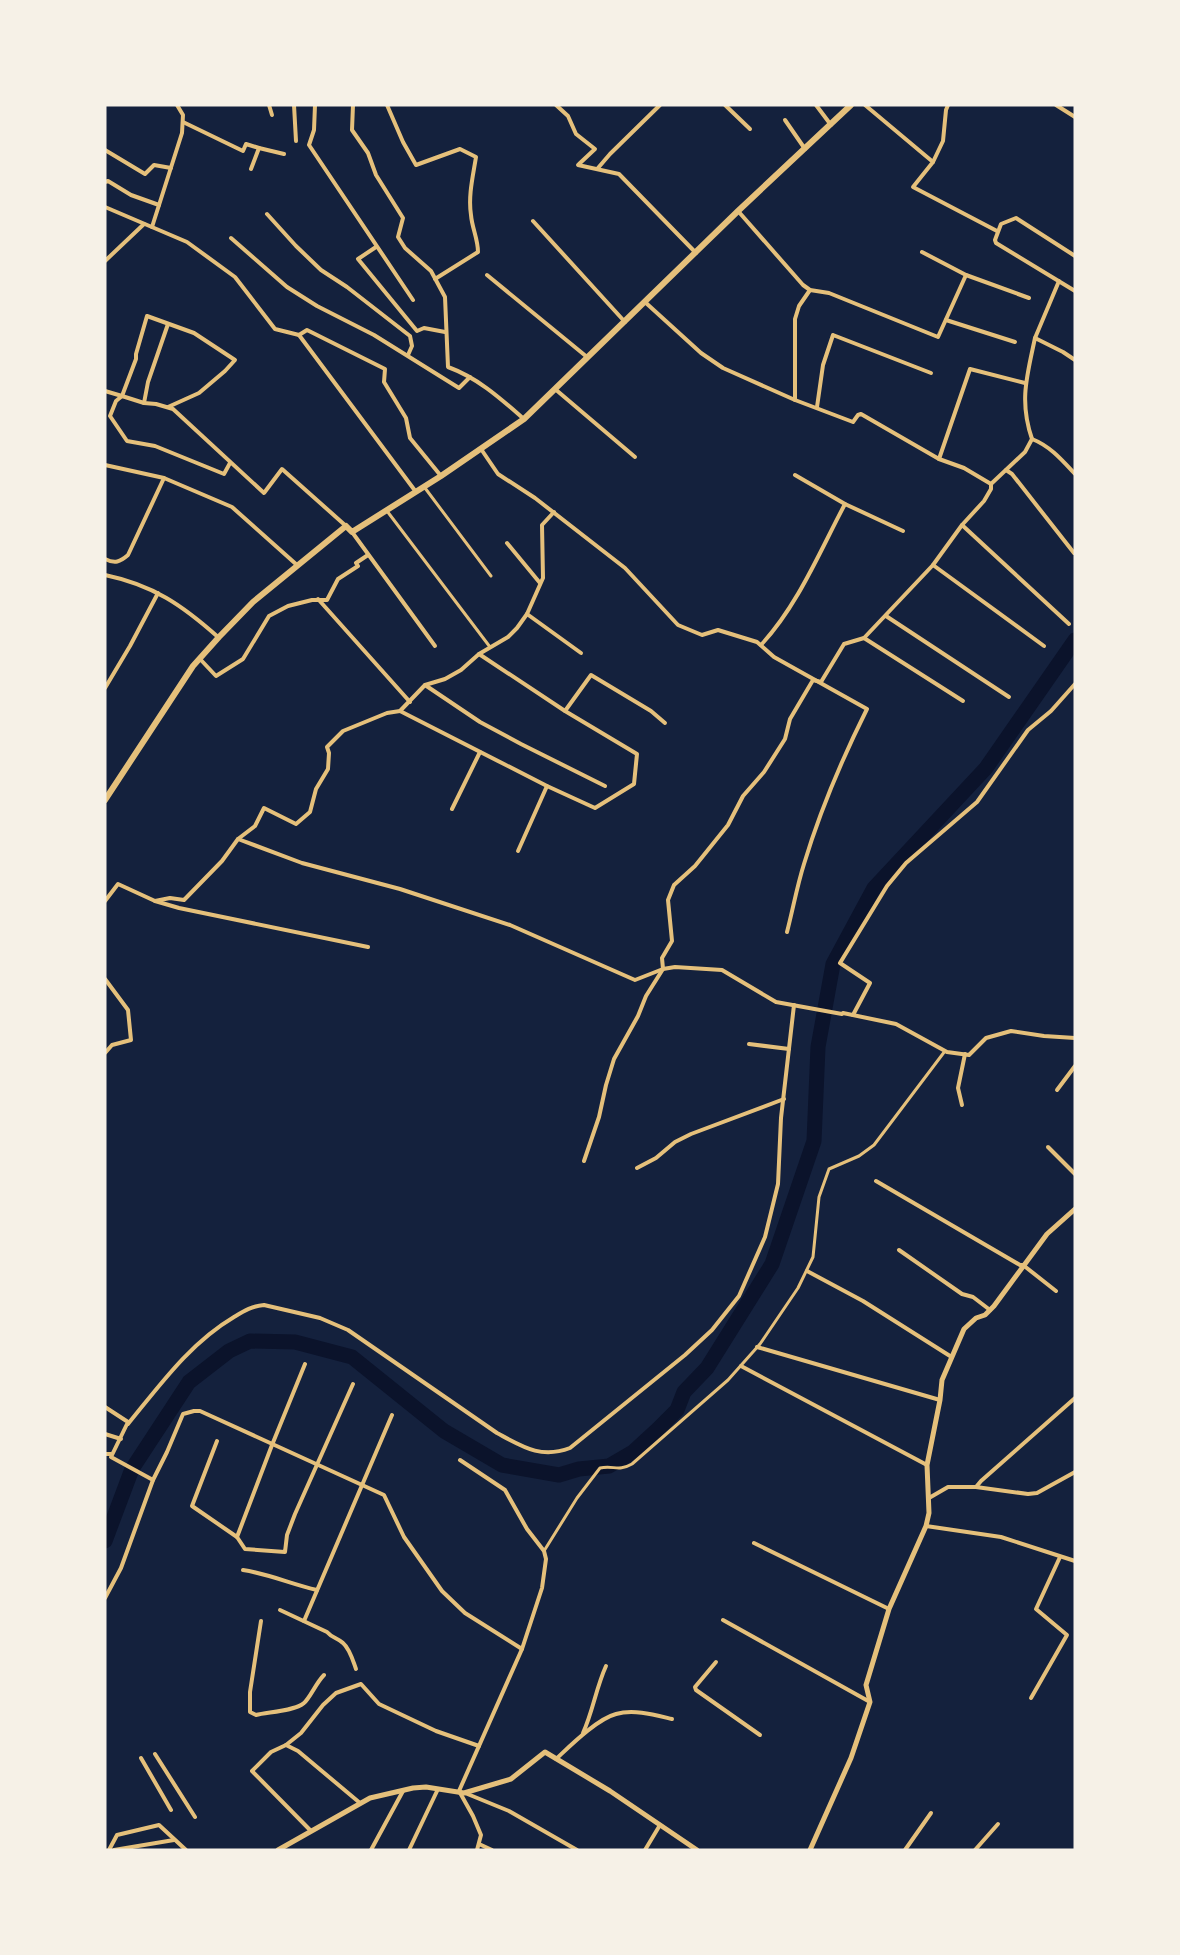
<svg xmlns="http://www.w3.org/2000/svg" width="1180" height="1955" viewBox="0 0 1180 1955" font-family="'Asap Condensed',sans-serif">
<style>
.lines{fill:none;stroke-linecap:round;stroke-linejoin:round}
.river{stroke:#0b132b;stroke-width:15}
.pedestrian{stroke:#e5c07b;stroke-width:3}
.minor{stroke:#e5c07b;stroke-width:4}
.secondary{stroke:#e5c07b;stroke-width:5}
.primary{stroke:#e5c07b;stroke-width:6}
</style>
<rect width="100%" height="100%" fill="#14213d"/>
<g class="lines">
<!-- river -->
<polyline class="river" points="105,1541 132,1469 189,1382 229,1351 250,1341 295,1342 352,1357 444,1431 502,1465 559,1475 579,1469 609,1466 633,1452 658,1429 677,1410 684,1392 707,1368 772,1264 814,1141 818,1047 833,964 874,888 986,768 1075,640"/>
<!-- pedestrian -->
<g class="pedestrian">
<polyline points="425,488 491,576"/>
<polyline points="387,511 490,647"/>
<path d="M544,1551L577,1498L600,1468C614,1465 618,1472 632,1464L728,1380L760,1344L798,1288L813,1257L819,1197L829,1169L859,1156L874,1145L945,1051"/>
</g>
<!-- minor -->
<g class="minor">
<polyline points="269,105 272,115"/>
<polyline points="294,105 296,141"/>
<polyline points="315,105 314,130 309,145 413,300"/>
<path d="M353,105L352,130L368,153L376,175L403,218L398,237L405,248L431,271L445,297L448,367C478,378 500,398 524,419"/>
<path d="M387,105L403,142L416,165L460,149L476,157C473,176 468,196 471,215C472,228 478,239 478,252L435,279"/>
<polyline points="556,105 568,116 576,134 595,149 579,164"/>
<polyline points="725,105 750,129"/>
<polyline points="816,105 831,125"/>
<polyline points="865,105 933,162 913,187 997,231"/>
<polyline points="1056,105 1075,117"/>
<polyline points="785,120 805,149"/>
<polyline points="183,122 243,151 246,144 259,148"/>
<polyline points="105,150 145,174 154,165 171,168"/>
<polyline points="933,162 943,141 946,110 948,105"/>
<polyline points="578,165 619,174 696,253"/>
<polyline points="598,168 610,154 660,105"/>
<polyline points="251,169 259,148 284,154"/>
<polyline points="105,182 108,181 131,195 159,205"/>
<polyline points="105,207 187,242 235,277 275,329 299,335 307,330 385,369 384,382 406,418 410,438 441,476"/>
<polyline points="738,211 803,285 810,290 829,293 938,337 966,275"/>
<polyline points="267,214 296,246 321,270 347,287 410,336 412,346 408,355"/>
<polyline points="533,221 625,322"/>
<polyline points="152,227 182,133 183,115 177,105"/>
<polyline points="231,238 287,287 317,306 374,335 459,388 470,377"/>
<polyline points="376,247 358,259 417,331 424,328 445,332"/>
<polyline points="922,252 966,275 1029,298"/>
<polyline points="1075,256 1016,218 1001,224 995,240 996,243 1075,291"/>
<polyline points="105,261 144,224"/>
<polyline points="487,275 587,357"/>
<polyline points="646,303 701,353 723,368 795,400 853,422 858,415 861,414 939,459 964,468 991,484"/>
<polyline points="946,320 1015,342"/>
<polyline points="299,335 416,492"/>
<polyline points="1035,338 1059,281"/>
<polyline points="555,389 635,457"/>
<polyline points="105,391 122,396 136,359 136,354 147,316 194,333 235,360 225,371 199,393 168,407"/>
<polyline points="795,400 795,319 799,306 810,290"/>
<polyline points="144,403 148,382 168,324"/>
<polyline points="817,407 823,365 833,335 931,373"/>
<path d="M1032,439C1050,446 1062,460 1075,474"/>
<path d="M481,449L498,474L535,498L625,568L678,625L702,635L718,630L757,642L774,657L867,709C843,757 820,811 804,864C797,886 793,909 787,932"/>
<polyline points="939,459 970,369 1025,383"/>
<polyline points="230,463 224,474 155,446 127,441 110,416 116,401 122,396 144,403 156,404 173,409 264,493 282,469 346,526"/>
<polyline points="105,465 164,478 232,507 297,565"/>
<polyline points="1006,470 1012,474 1074,553"/>
<polyline points="795,475 845,504 903,531"/>
<polyline points="962,525 1069,624"/>
<polyline points="352,532 435,646"/>
<polyline points="507,543 540,583"/>
<path d="M105,559C115,564 120,562 128,555L164,478"/>
<polyline points="933,565 1044,646"/>
<path d="M105,575C153,585 182,605 218,637"/>
<polyline points="318,599 410,702"/>
<polyline points="527,614 581,653"/>
<polyline points="886,616 1009,697"/>
<polyline points="864,638 963,701"/>
<path d="M761,645C798,605 820,551 845,504"/>
<polyline points="200,659 216,676 243,659 269,616 288,606 312,600 327,600 338,579 358,566 356,563 368,555"/>
<polyline points="425,685 480,722 521,744 605,786"/>
<polyline points="105,688 130,646 158,593"/>
<polyline points="400,711 547,786 595,808 634,784 637,754 565,711 479,654"/>
<polyline points="565,711 591,675 651,711 665,723"/>
<polyline points="452,809 480,752"/>
<polyline points="238,839 255,826 264,808 296,824 310,812 316,789 328,769 329,753 327,747 343,731 387,713 400,711 425,685 445,679 461,670 479,654 508,637 517,628 527,614 543,578 542,525 554,512"/>
<polyline points="518,851 547,786"/>
<polyline points="105,901 118,884 155,901 170,898 184,900 222,861 238,839 302,863 400,889 510,925 635,980 663,969 675,967 722,970 776,1002 842,1014"/>
<polyline points="155,901 179,908 368,947"/>
<polyline points="105,979 128,1010 131,1040 112,1045 105,1053"/>
<polyline points="843,1013 896,1024 947,1052 969,1055 986,1038 1011,1031 1044,1036 1075,1038"/>
<polyline points="853,1015 870,983 840,963 887,886 906,863 977,802 1028,730 1051,711 1075,684"/>
<polyline points="749,1044 789,1049"/>
<polyline points="1057,1090 1075,1066"/>
<polyline points="962,1105 958,1088 965,1054"/>
<polyline points="1048,1147 1075,1174"/>
<path d="M584,1161L599,1117L606,1085L614,1059L638,1016L646,996L663,969L662,958L672,941L668,900L674,885L695,866L728,825L743,796L764,772L785,739L790,719L813,680L821,682L844,644L864,638L933,565L962,525L984,501L991,489V484L1025,452L1032,439C1019,401 1027,376 1035,338L1063,352L1075,360"/>
<polyline points="637,1168 656,1158 675,1142 691,1134 784,1099"/>
<polyline points="876,1181 1020,1265 1023,1265 1056,1291"/>
<polyline points="899,1250 962,1294 973,1297 990,1310"/>
<polyline points="807,1271 863,1301 950,1356"/>
<polyline points="757,1347 940,1400"/>
<polyline points="741,1366 927,1465"/>
<polyline points="105,1407 128,1422 111,1457 153,1480"/>
<path d="M128,1424C160,1385 190,1343 234,1317C244,1311 252,1306 264,1305L320,1318L348,1330L497,1433C523,1447 541,1459 570,1448L685,1355L712,1330L739,1296L765,1237L778,1184L781,1118L794,1005"/>
<polyline points="105,1434 121,1439"/>
<polyline points="217,1441 192,1506 237,1537 245,1549 285,1552 287,1535 295,1514 353,1384"/>
<polyline points="105,1454 111,1454"/>
<polyline points="460,1460 505,1490 527,1529 544,1551 546,1559 542,1588 522,1649 459,1791 473,1816 481,1835 477,1850"/>
<polyline points="976,1487 981,1481 1075,1398"/>
<polyline points="929,1498 948,1487 976,1487 1028,1494 1037,1493 1075,1472"/>
<polyline points="926,1526 1001,1537 1075,1561"/>
<polyline points="237,1537 272,1445 305,1364"/>
<polyline points="754,1543 889,1609"/>
<path d="M243,1570C269,1574 291,1584 317,1590"/>
<polyline points="105,1598 121,1568 153,1480 167,1452 183,1414 194,1411 200,1411 384,1495 404,1537 442,1591 465,1613 522,1649"/>
<path d="M280,1610L327,1632C332,1638 338,1638 343,1643C350,1649 353,1661 356,1669"/>
<polyline points="723,1620 870,1702"/>
<path d="M261,1621L250,1692V1712L256,1715C268,1712 295,1711 304,1703C310,1698 316,1683 324,1675"/>
<polyline points="304,1621 392,1415"/>
<polyline points="716,1662 695,1687 696,1690 760,1735"/>
<polyline points="1031,1698 1067,1635 1036,1609 1060,1557"/>
<path d="M583,1733C593,1711 596,1688 606,1666"/>
<polyline points="286,1745 298,1751 360,1803"/>
<polyline points="155,1754 195,1817"/>
<polyline points="141,1758 171,1810"/>
<path d="M556,1759C570,1746 597,1719 616,1714C634,1709 655,1715 672,1719"/>
<polyline points="465,1793 509,1811 577,1850"/>
<polyline points="311,1831 252,1771 271,1752 286,1745 301,1733 323,1705 336,1693 361,1684 379,1704 436,1731 479,1746"/>
<polyline points="479,1844 492,1850"/>
<polyline points="109,1850 117,1835 159,1825 186,1850"/>
<polyline points="114,1850 174,1840"/>
<polyline points="371,1850 403,1791"/>
<polyline points="409,1850 438,1789"/>
<polyline points="645,1850 660,1825"/>
<polyline points="905,1850 931,1813"/>
<polyline points="975,1850 998,1824"/>
</g>
<!-- secondary -->
<g class="secondary">
<polyline points="278,1850 370,1798 413,1788 426,1787 464,1793 511,1779 545,1752 610,1791 697,1850"/>
<polyline points="810,1850 851,1758 870,1702 866,1685 889,1609 926,1526 929,1513 927,1465 940,1400 942,1380 964,1329 976,1318 985,1315 994,1306 1047,1234 1075,1209"/>
</g>
<!-- primary -->
<polyline class="primary" points="105,800 193,666 219,637 253,602 346,526 352,532 441,476 524,419 738,211 851,105"/>
</g>
<!-- border -->
<rect width="1180" height="1955" fill="none" stroke="#f6f1e7" stroke-width="213"/>
</svg>
